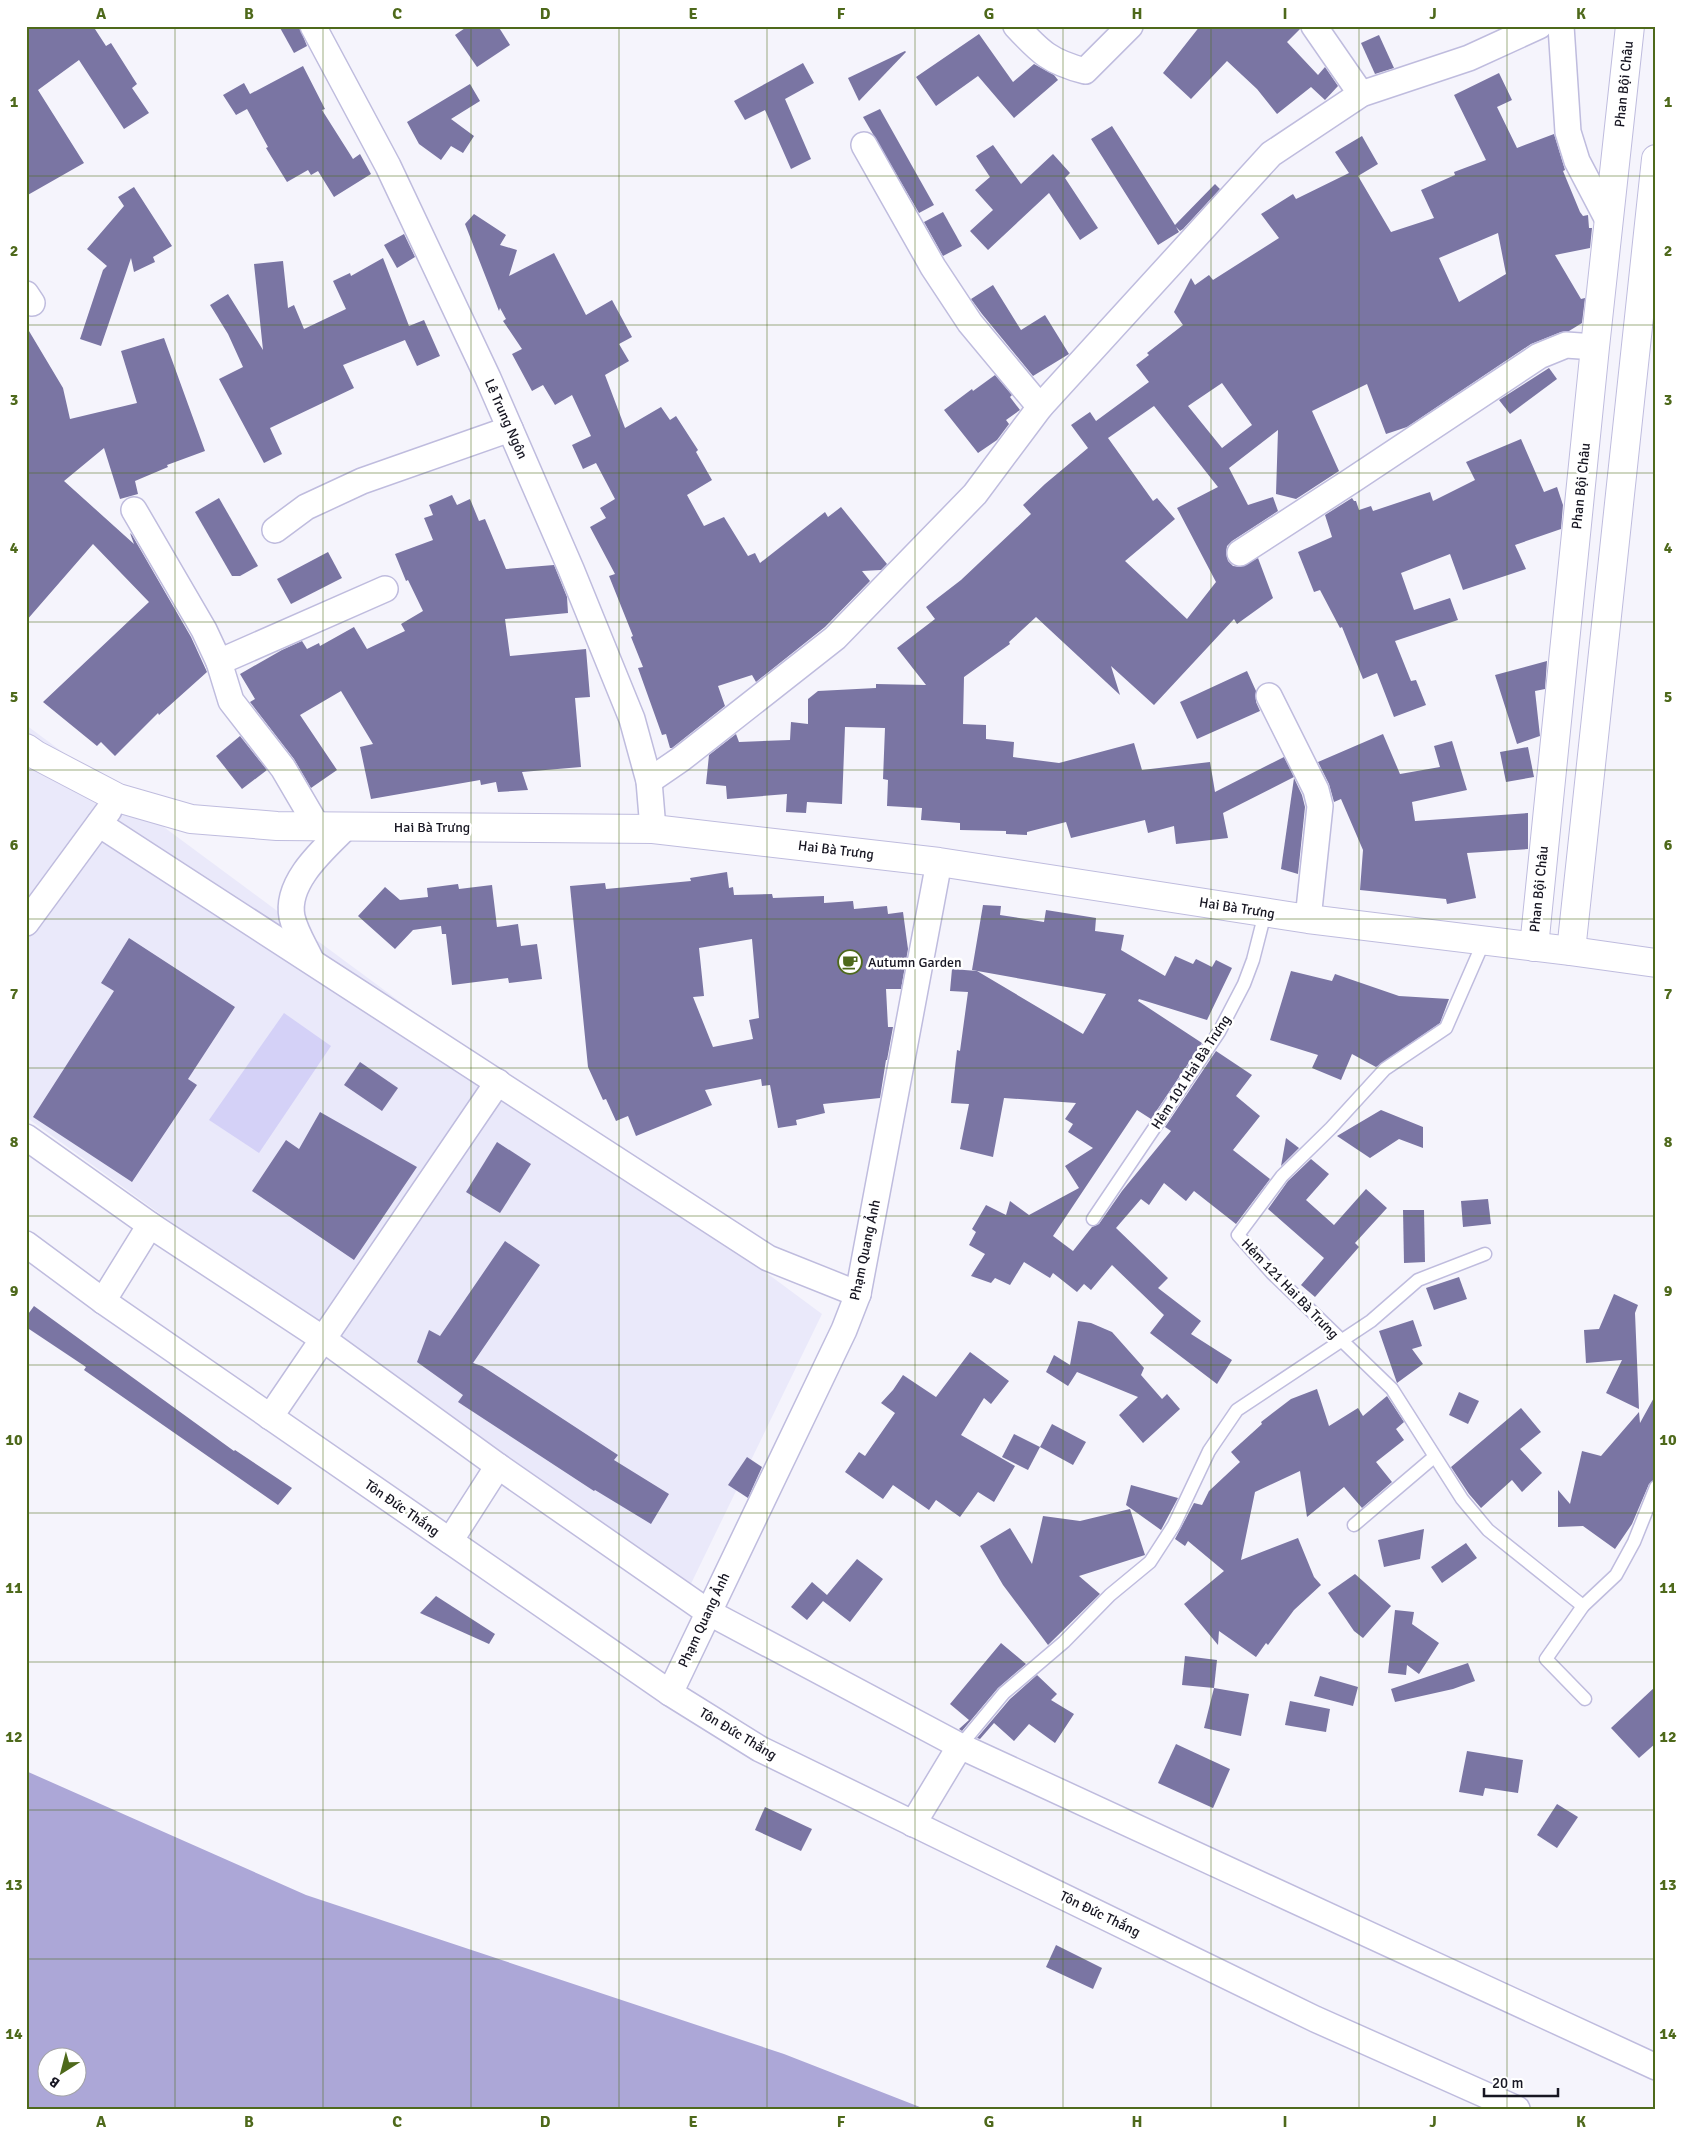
<svg xmlns="http://www.w3.org/2000/svg" width="1682" height="2135" viewBox="0 0 1682 2135" font-family="Signika,sans-serif">
<style>
.built{fill:#eae9fa}
.green{fill:#d4d1f7}
.water{fill:#aca7d7;fill-rule:evenodd}
.building{fill:#7a75a3;fill-rule:evenodd}
.lines{fill:none;stroke-linecap:round;stroke-linejoin:round}
.service-casing{stroke:#bfbcde;stroke-width:15}
.minor-casing{stroke:#bfbcde;stroke-width:28}
.tertiary-casing{stroke:#bfbcde;stroke-width:30}
.secondary-casing{stroke:#bfbcde;stroke-width:30}
.service{stroke:#fff;stroke-width:12}
.minor{stroke:#fff;stroke-width:25}
.tertiary{stroke:#fff;stroke-width:28}
.secondary{stroke:#fff;stroke-width:28}
.grid{fill:none;stroke:#4e691b;stroke-width:1;stroke-opacity:0.55}
.labels{text-anchor:middle;dominant-baseline:central;stroke-width:5;stroke-linejoin:round;paint-order:stroke}
.street-label{font-size:14px;fill:#171622;stroke:#fff}
.poi-label{font-size:14px;fill:#171622;stroke:#fff;text-anchor:start}
.neatline{fill:none;stroke:#4e691b;stroke-width:2}
.grid-label{font-size:16px;text-anchor:middle;font-weight:bold;fill:#4e691b}
</style>
<rect width="100%" height="100%" fill="#f5f4fc"/>
<!-- built -->
<polygon class="built" points="26,725 822,1314 686,1594 26,1117"/>
<!-- green -->
<polygon class="green" points="284,1013 331,1046 259,1153 209,1120"/>
<!-- water -->
<path class="water" d="M26,1771L306,1895L784,2054L925,2109H26ZM48,2058H78V2088H48Z"/>
<!-- building -->
<g class="building">
<polygon points="26,26 93,26 106,46 111,43 137,84 132,88 149,113 124,129 79,60 38,90 84,163 26,196"/>
<polygon points="279,26 299,26 307,46 294,53"/>
<polygon points="468,26 498,26 510,45 477,67 455,35"/>
<polygon points="1200,26 1300,26 1300,29 1287,42 1318,75 1325,67 1338,86 1325,100 1311,87 1277,114 1257,89 1227,61 1191,99 1163,73"/>
<polygon points="979,34 1013,82 1034,64 1054,75 1058,80 1014,118 978,76 936,106 916,77"/>
<polygon points="1379,35 1394,68 1375,74 1361,43"/>
<polygon points="905,51 906,52 859,101 848,78"/>
<polygon points="803,63 814,83 785,99 811,159 791,169 765,110 745,120 734,101"/>
<polygon points="303,66 325,109 322,110 353,159 360,154 371,174 334,197 318,171 311,175 308,170 287,182 266,148 268,147 247,109 236,115 223,95 244,83 250,94"/>
<path d="M1499,73L1512,100L1497,107L1517,148L1554,134L1565,170L1563,171L1580,212L1583,216L1588,215L1589,228H1592L1590,248L1555,255L1581,299L1585,298L1582,323L1569,331L1561,332L1531,344L1407,427L1386,434L1367,384L1312,411L1339,471L1296,499L1276,494L1278,430L1229,468L1248,505L1273,497L1278,511L1232,541L1227,546L1226,553L1228,561L1233,566L1240,567L1258,558L1273,598L1237,624L1234,619L1154,705L1111,666L1120,695L1036,617L1009,642L1010,644L964,677L963,724L986,725V739L1014,742L1013,757L1059,763L1134,743L1142,770L1210,762L1215,792L1284,757L1294,777L1223,813L1228,838L1176,844L1174,826L1148,833L1145,820L1071,838L1066,822L1027,832V835L1006,834V831L960,830V823L921,820L922,808L887,806L888,780L883,779L885,728L845,727L842,804L807,802L806,813L786,812L787,794L727,799L726,786L706,784L709,755L736,734L739,742L790,740L791,722L808,724V699L818,691L876,688V684L926,685L897,648L935,619L926,607L961,580L1031,514L1023,505L1045,484L1088,448L1071,425L1090,412L1096,421L1149,382L1136,365L1149,355L1147,353L1183,325L1174,312L1191,278L1195,285L1209,275L1213,280L1279,238L1261,214L1293,194L1296,199L1349,173L1335,152L1362,136L1378,164L1358,176L1391,232L1434,218L1421,190L1455,175L1454,172L1486,160L1454,95ZM1498,233L1506,274L1459,302L1439,258ZM1222,383L1252,425L1222,448L1188,406ZM1154,406L1218,487L1177,508L1216,582L1187,619L1125,561L1175,519L1157,498L1153,501L1108,438Z"/>
<polygon points="470,84 480,101 451,119 474,136 463,153 451,146 441,160 419,144 407,122"/>
<polygon points="880,109 934,205 919,213 863,117"/>
<polygon points="1112,126 1175,225 1215,184 1220,189 1183,229 1180,231 1176,227 1179,232 1158,245 1091,139"/>
<polygon points="993,145 1021,184 1053,154 1070,173 1065,178 1098,228 1080,240 1049,193 988,250 970,231 993,210 975,190 990,177 976,156"/>
<polygon points="134,187 172,246 153,257 155,262 134,272 131,258 101,346 80,339 103,270 107,266 87,249 124,206 118,197"/>
<polygon points="943,212 962,246 943,256 924,222"/>
<polygon points="474,214 506,235 500,245 517,250 509,276 554,253 586,315 612,300 632,337 619,344 629,361 605,375 625,428 661,407 670,420 676,416 698,450 696,452 712,480 687,495 704,526 724,517 748,556 755,553 760,563 825,512 828,517 841,507 887,564 881,570 862,571 870,581 825,627 756,682 752,675 718,686 725,706 672,748 670,748 666,734 662,735 638,668 643,667 631,637 633,636 609,576 615,574 590,527 606,518 600,508 615,499 596,463 583,469 572,445 591,436 572,395 555,405 543,385 532,391 512,354 522,349 503,321 506,319 500,308 499,311 465,224"/>
<polygon points="404,234 415,257 397,268 384,245"/>
<polygon points="383,258 409,326 424,320 440,356 417,366 405,340 343,365 354,388 270,428 282,454 264,463 219,379 243,367 228,334 210,305 228,294 263,350 254,264 283,261 288,308 294,305 304,329 346,309 333,281 350,273 351,276"/>
<polygon points="993,285 1021,330 1045,315 1069,354 1033,376 982,314 971,299"/>
<polygon points="26,326 63,388 70,419 137,403 121,351 164,338 205,451 167,465 168,467 135,481 138,494 120,499 104,448 64,481 134,544 130,533 132,535 191,637 207,672 159,715 158,713 115,756 101,742 97,746 43,702 149,602 93,544 26,621"/>
<polygon points="1549,368 1557,379 1510,414 1499,400"/>
<polygon points="995,375 1012,395 1010,397 1020,410 1006,420 1009,424 997,440 978,453 944,410 972,389 973,391"/>
<polygon points="1521,439 1544,492 1557,487 1563,505 1561,529 1515,545 1526,569 1463,590 1450,554 1401,573 1414,610 1450,598 1458,620 1395,641 1411,681 1416,680 1426,705 1394,717 1377,673 1363,679 1342,627 1340,628 1320,590 1314,592 1298,552 1332,537 1325,515 1352,498 1354,501 1356,501 1359,510 1371,506 1373,511 1430,492 1433,501 1475,480 1466,462"/>
<polygon points="452,495 457,505 470,499 479,521 485,519 506,569 554,565 567,597 568,613 505,619 510,656 586,649 590,697 575,698 581,767 522,772 528,790 498,792 496,782 481,785 480,780 371,799 360,747 373,744 341,691 300,715 337,770 311,788 294,759 250,702 255,699 240,674 282,650 302,641 307,649 319,643 320,646 354,627 367,649 405,631 401,624 423,611 408,580 406,581 395,554 433,540 424,518 433,515 429,505"/>
<polygon points="219,498 258,566 240,576 232,576 195,512"/>
<polygon points="328,552 342,578 291,604 277,579"/>
<polygon points="1547,661 1545,689 1535,691 1540,736 1517,744 1495,675"/>
<polygon points="1247,671 1256,691 1256,702 1260,711 1197,739 1180,702"/>
<polygon points="1383,734 1400,774 1440,767 1434,746 1452,741 1467,790 1412,802 1415,821 1528,813 1528,849 1467,853 1476,898 1447,904 1446,899 1360,890 1363,850 1341,799 1334,802 1329,784 1318,762"/>
<polygon points="240,736 267,770 242,789 216,756"/>
<polygon points="1528,747 1534,777 1506,782 1500,752"/>
<polygon points="1294,778 1302,795 1305,807 1298,874 1281,869"/>
<path d="M727,872L729,888L733,887L734,895L772,894L773,898L824,896V903L853,901L854,909L887,906L888,914L903,912L908,949L901,989H886L888,1027H893L887,1060H886L880,1098L823,1104L825,1113L796,1120L797,1125L778,1128L770,1085L762,1086L761,1079L705,1090L712,1105L636,1136L628,1116L616,1121L606,1099L603,1100L588,1067L570,886L605,883L606,889L691,881L690,878ZM752,939L759,1018L749,1020L753,1039L713,1047L693,997L704,996L699,948Z"/>
<polygon points="458,884 459,889 492,885 497,927 518,924 521,946 537,944 542,979 509,983 508,978 452,985 446,934 442,934 441,926 413,930 395,949 358,916 385,887 400,900 428,897 427,888"/>
<polygon points="983,905 1001,906 1000,915 1044,922 1046,910 1096,918 1095,931 1124,935 1121,950 1165,976 1175,956 1193,964 1196,959 1212,967 1216,960 1232,968 1207,1020 1139,999 1138,1001 1202,1043 1151,1119 1137,1110 1053,1236 1073,1251 1092,1227 1099,1224 1122,1191 1171,1131 1165,1127 1216,1051 1252,1075 1236,1096 1260,1116 1233,1150 1270,1179 1236,1224 1194,1191 1186,1201 1164,1183 1149,1205 1141,1199 1116,1228 1168,1278 1158,1288 1201,1321 1191,1334 1232,1360 1217,1384 1150,1333 1164,1315 1112,1265 1091,1290 1084,1284 1077,1292 1053,1273 1050,1278 1024,1262 1010,1285 995,1278 991,1283 971,1276 985,1254 969,1245 976,1232 972,1229 986,1205 1006,1215 1010,1201 1029,1215 1079,1188 1065,1166 1093,1148 1068,1132 1073,1124 1065,1119 1076,1103 1004,1098 993,1157 960,1149 969,1104 951,1103 957,1050 960,1051 968,992 950,991 952,969 977,971 1083,1034 1106,994 972,970"/>
<polygon points="129,938 235,1007 188,1079 197,1085 132,1182 33,1117 114,991 101,983"/>
<polygon points="1291,971 1332,981 1335,974 1399,996 1449,999 1440,1023 1376,1067 1352,1054 1341,1080 1312,1068 1318,1055 1270,1040"/>
<polygon points="360,1062 398,1088 382,1111 344,1085"/>
<polygon points="1381,1110 1423,1127 1423,1148 1399,1139 1370,1158 1337,1136"/>
<polygon points="320,1112 417,1167 354,1260 252,1191 286,1140 299,1149"/>
<polygon points="1286,1138 1299,1148 1281,1166"/>
<polygon points="497,1142 531,1164 500,1213 466,1192"/>
<polygon points="1311,1159 1329,1174 1306,1200 1334,1225 1366,1189 1387,1208 1355,1243 1359,1247 1315,1297 1301,1285 1324,1258 1268,1209 1288,1181"/>
<polygon points="1488,1199 1491,1224 1463,1227 1461,1201"/>
<polygon points="1403,1210 1424,1210 1425,1262 1404,1263"/>
<polygon points="505,1241 540,1265 473,1363 482,1366 618,1455 614,1460 669,1494 651,1524 595,1490 594,1491 458,1402 463,1395 417,1362 429,1330 440,1336"/>
<polygon points="1459,1277 1467,1299 1434,1310 1426,1288"/>
<polygon points="1614,1294 1638,1305 1635,1313 1639,1409 1606,1393 1622,1360 1586,1363 1584,1330 1599,1329"/>
<polygon points="34,1306 234,1451 235,1450 292,1488 278,1505 84,1370 86,1367 26,1327 26,1317"/>
<polygon points="1413,1320 1422,1346 1412,1349 1423,1364 1397,1383 1379,1331"/>
<polygon points="1078,1321 1091,1323 1112,1332 1144,1368 1141,1375 1162,1399 1167,1394 1180,1409 1143,1443 1119,1415 1138,1397 1077,1372 1068,1386 1046,1372 1054,1355 1070,1365"/>
<polygon points="970,1352 1009,1381 991,1404 984,1398 961,1435 1015,1466 994,1502 978,1492 960,1517 936,1500 929,1510 893,1485 883,1499 845,1472 859,1452 865,1456 895,1413 881,1403 893,1390 903,1375 936,1397"/>
<polygon points="1317,1389 1329,1426 1358,1408 1363,1416 1387,1396 1404,1422 1396,1429 1404,1440 1376,1462 1392,1482 1362,1508 1344,1487 1307,1517 1300,1471 1255,1492 1241,1560 1298,1538 1314,1577 1321,1585 1294,1610 1268,1645 1266,1643 1256,1657 1219,1631 1218,1645 1184,1604 1224,1571 1188,1541 1185,1546 1175,1539 1194,1503 1202,1505 1209,1491 1240,1462 1231,1452 1262,1424 1261,1422 1291,1399"/>
<polygon points="1459,1392 1479,1401 1468,1424 1449,1415"/>
<polygon points="1656,1394 1656,1479 1649,1484 1632,1524 1615,1549 1583,1526 1558,1527 1558,1490 1570,1504 1582,1451 1601,1456 1639,1412 1640,1423"/>
<polygon points="1521,1408 1541,1432 1520,1449 1542,1473 1522,1492 1512,1480 1481,1508 1469,1494 1451,1467"/>
<polygon points="1052,1424 1086,1442 1073,1465 1040,1447"/>
<polygon points="1014,1434 1040,1447 1028,1470 1002,1457"/>
<polygon points="747,1457 762,1467 748,1498 728,1485"/>
<polygon points="1131,1485 1178,1498 1161,1530 1126,1505"/>
<polygon points="1130,1509 1145,1555 1079,1576 1100,1594 1048,1645 1003,1585 980,1546 1010,1528 1032,1564 1043,1516 1080,1521"/>
<polygon points="1424,1529 1420,1559 1384,1567 1378,1540"/>
<polygon points="1466,1543 1477,1558 1442,1583 1431,1567"/>
<polygon points="857,1559 883,1579 850,1622 823,1601 807,1620 791,1607 812,1582 827,1595"/>
<polygon points="1355,1574 1391,1606 1363,1638 1354,1631 1328,1593"/>
<polygon points="436,1596 495,1634 489,1644 420,1613"/>
<polygon points="1395,1610 1414,1612 1412,1624 1439,1643 1419,1674 1407,1665 1406,1675 1388,1673"/>
<polygon points="1001,1643 1026,1664 998,1688 962,1731 959,1729 969,1720 950,1704"/>
<polygon points="1185,1656 1217,1660 1214,1688 1182,1685"/>
<polygon points="1468,1663 1475,1681 1453,1689 1395,1702 1391,1689"/>
<polygon points="1037,1675 1057,1694 1051,1700 1074,1714 1055,1743 1029,1724 1014,1741 994,1723 980,1739 977,1738 1010,1699"/>
<polygon points="1320,1676 1358,1687 1353,1706 1314,1696"/>
<polygon points="1656,1686 1656,1743 1639,1758 1611,1728"/>
<polygon points="1214,1688 1249,1694 1241,1736 1204,1728"/>
<polygon points="1290,1701 1330,1709 1326,1732 1285,1725"/>
<polygon points="1176,1744 1230,1769 1213,1808 1158,1783"/>
<polygon points="1467,1751 1523,1760 1518,1793 1485,1788 1483,1796 1459,1792"/>
<polygon points="1557,1804 1578,1817 1557,1848 1537,1835"/>
<polygon points="765,1807 812,1829 801,1851 755,1830"/>
<polygon points="1056,1945 1102,1968 1093,1989 1046,1967"/>
</g>
<g class="lines">
<!-- service casing -->
<g class="service-casing">
<g id="service">
<polyline points="1484,941 1446,1028 1385,1069 1331,1128 1282,1176 1238,1235 1272,1273 1392,1389 1462,1499 1488,1530 1583,1606"/>
<polyline points="1093,1219 1219,1032 1244,984 1253,960 1265,913"/>
<polyline points="1354,1525 1434,1457"/>
<polyline points="1585,1699 1546,1659 1583,1606 1616,1575 1634,1542 1656,1487"/>
<polyline points="960,1746 1004,1693 1064,1642 1110,1595 1150,1562 1174,1525 1209,1451 1237,1410 1371,1321 1418,1280 1485,1254"/>
</g>
</g>
<!-- minor casing -->
<g class="minor-casing">
<g id="minor">
<polyline points="313,26 388,166 488,378 571,569 632,719 649,781 653,829"/>
<path d="M1016,26C1040,52 1050,62 1085,71L1130,26"/>
<polyline points="1314,26 1361,94"/>
<polyline points="1561,26 1568,132 1577,161 1609,222"/>
<polyline points="864,145 933,267 970,323 1040,407"/>
<polyline points="26,294 32,303"/>
<polyline points="134,510 204,630 219,662 231,701 283,768 317,826"/>
<polyline points="275,530 306,507 362,481 510,429"/>
<polyline points="1240,553 1351,481 1539,356 1566,345 1595,347"/>
<polyline points="219,662 385,589"/>
<polyline points="1269,696 1316,790 1320,806 1308,919"/>
<polyline points="649,781 681,759 835,638 975,494 1040,407 1271,154 1361,94 1469,58 1539,26"/>
<polyline points="99,824 768,1258 858,1294"/>
<polyline points="26,923 109,810"/>
<path d="M311,960C305,947 295,931 292,917C285,882 324,849 346,827"/>
<polyline points="26,1137 150,1225 323,1339 498,1466 708,1612 960,1746 1656,2067"/>
<polyline points="26,1244 103,1301 450,1541 670,1693 760,1749 1315,2019 1517,2109"/>
<polyline points="103,1301 150,1225"/>
<polyline points="270,1417 498,1082"/>
<polyline points="450,1541 498,1466"/>
<polyline points="670,1693 844,1330 858,1294 939,862"/>
<polyline points="913,1824 960,1746"/>
</g>
</g>
<!-- tertiary casing -->
<g class="tertiary-casing">
<g id="tertiary">
<polyline points="1534,947 1595,347 1630,26"/>
<polyline points="1571,951 1656,159"/>
</g>
</g>
<!-- secondary casing -->
<g class="secondary-casing">
<polyline id="secondary" points="26,748 36,755 118,798 191,819 277,826 653,829 939,862 1308,919 1571,951 1656,963"/>
</g>
<!-- service -->
<use href="#service" class="service"/>
<!-- minor -->
<use href="#minor" class="minor"/>
<!-- tertiary -->
<use href="#tertiary" class="tertiary"/>
<!-- secondary -->
<use href="#secondary" class="secondary"/>
</g>
<!-- grid -->
<path class="grid" d="M175,26V2109M323,26V2109M471,26V2109M619,26V2109M767,26V2109M915,26V2109M1063,26V2109M1211,26V2109M1359,26V2109M1507,26V2109M26,176H1656M26,325H1656M26,473H1656M26,622H1656M26,770H1656M26,919H1656M26,1068H1656M26,1216H1656M26,1365H1656M26,1513H1656M26,1662H1656M26,1810H1656M26,1959H1656"/>
<!-- icons -->
<defs>
<g id="cafe-ring" transform="scale(1.25)"><circle r="9.5" fill="#fff" stroke="#4e691b" stroke-width="1.5"/><path d="M-5.5-4.5H6V0H3Q3 3.5 0 3.5H-2.5Q-5.5 3.5-5.5 0ZM3-3.2v2h1.7v-2ZM-6 4.5H4V6H-6Z" fill="#4e691b"/></g>
</defs>
<g fill-rule="evenodd">
<use href="#cafe-ring" x="850" y="962"/>
</g>
<g class="labels">
<!-- street labels -->
<g class="street-label">
<text transform="translate(1624 84) rotate(-84)">Phan Bội Châu</text>
<text transform="translate(506 419) rotate(66)">Lê Trung Ngôn</text>
<text transform="translate(1581 486) rotate(-84)">Phan Bội Châu</text>
<text x="432" y="827">Hai Bà Trưng</text>
<text transform="translate(836 850) rotate(7)">Hai Bà Trưng</text>
<text transform="translate(1539 889) rotate(-84)">Phan Bội Châu</text>
<text transform="translate(1237 908) rotate(9)">Hai Bà Trưng</text>
<text transform="translate(1191 1072) rotate(-57)">Hẻm 101 Hai Bà Trưng</text>
<text transform="translate(865 1250) rotate(-78)">Phạm Quang Ảnh</text>
<text transform="translate(1290 1289) rotate(46)">Hẻm 121 Hai Bà Trưng</text>
<text transform="translate(402 1508) rotate(35)">Tôn Đức Thắng</text>
<text transform="translate(704 1620) rotate(-65)">Phạm Quang Ảnh</text>
<text transform="translate(738 1734) rotate(31)">Tôn Đức Thắng</text>
<text transform="translate(1100 1914) rotate(26)">Tôn Đức Thắng</text>
</g>
<!-- poi labels -->
<g class="poi-label">
<text x="868" y="962">Autumn Garden</text>
</g>
</g>
<!-- border -->
<rect width="1682" height="2135" fill="none" stroke="#ffffff" stroke-width="55"/>
<!-- north arrow -->
<g transform="translate(62 2072) rotate(216)"><circle r="24" fill="#ffffff" stroke="#a2a2a7"/>
<path d="M0-4L9 19L0 12L-9 19Z" fill="#4e691b"/>
<text y="-8" font-size="14" font-weight="bold" text-anchor="middle" fill="#171622">B</text>
</g>
<!-- scale -->
<path d="M1484 2088v8h74v-8" fill="none" stroke="#171622" stroke-width="2.5"/>
<text x="1492" y="2088" font-size="15" fill="#171622" stroke="#ffffff" stroke-width="4" paint-order="stroke">20 m</text>
<rect x="28" y="28" width="1626" height="2080" class="neatline"/>
<g class="grid-label">
<text x="101" y="19">A</text>
<text x="249" y="19">B</text>
<text x="397" y="19">C</text>
<text x="545" y="19">D</text>
<text x="693" y="19">E</text>
<text x="841" y="19">F</text>
<text x="989" y="19">G</text>
<text x="1137" y="19">H</text>
<text x="1285" y="19">I</text>
<text x="1433" y="19">J</text>
<text x="1581" y="19">K</text>
<text x="14" y="107">1</text>
<text x="1668" y="107">1</text>
<text x="14" y="256">2</text>
<text x="1668" y="256">2</text>
<text x="14" y="405">3</text>
<text x="1668" y="405">3</text>
<text x="14" y="553">4</text>
<text x="1668" y="553">4</text>
<text x="14" y="702">5</text>
<text x="1668" y="702">5</text>
<text x="14" y="850">6</text>
<text x="1668" y="850">6</text>
<text x="14" y="999">7</text>
<text x="1668" y="999">7</text>
<text x="14" y="1147">8</text>
<text x="1668" y="1147">8</text>
<text x="14" y="1296">9</text>
<text x="1668" y="1296">9</text>
<text x="14" y="1445">10</text>
<text x="1668" y="1445">10</text>
<text x="14" y="1593">11</text>
<text x="1668" y="1593">11</text>
<text x="14" y="1742">12</text>
<text x="1668" y="1742">12</text>
<text x="14" y="1890">13</text>
<text x="1668" y="1890">13</text>
<text x="14" y="2039">14</text>
<text x="1668" y="2039">14</text>
<text x="101" y="2127">A</text>
<text x="249" y="2127">B</text>
<text x="397" y="2127">C</text>
<text x="545" y="2127">D</text>
<text x="693" y="2127">E</text>
<text x="841" y="2127">F</text>
<text x="989" y="2127">G</text>
<text x="1137" y="2127">H</text>
<text x="1285" y="2127">I</text>
<text x="1433" y="2127">J</text>
<text x="1581" y="2127">K</text>
</g>
</svg>
